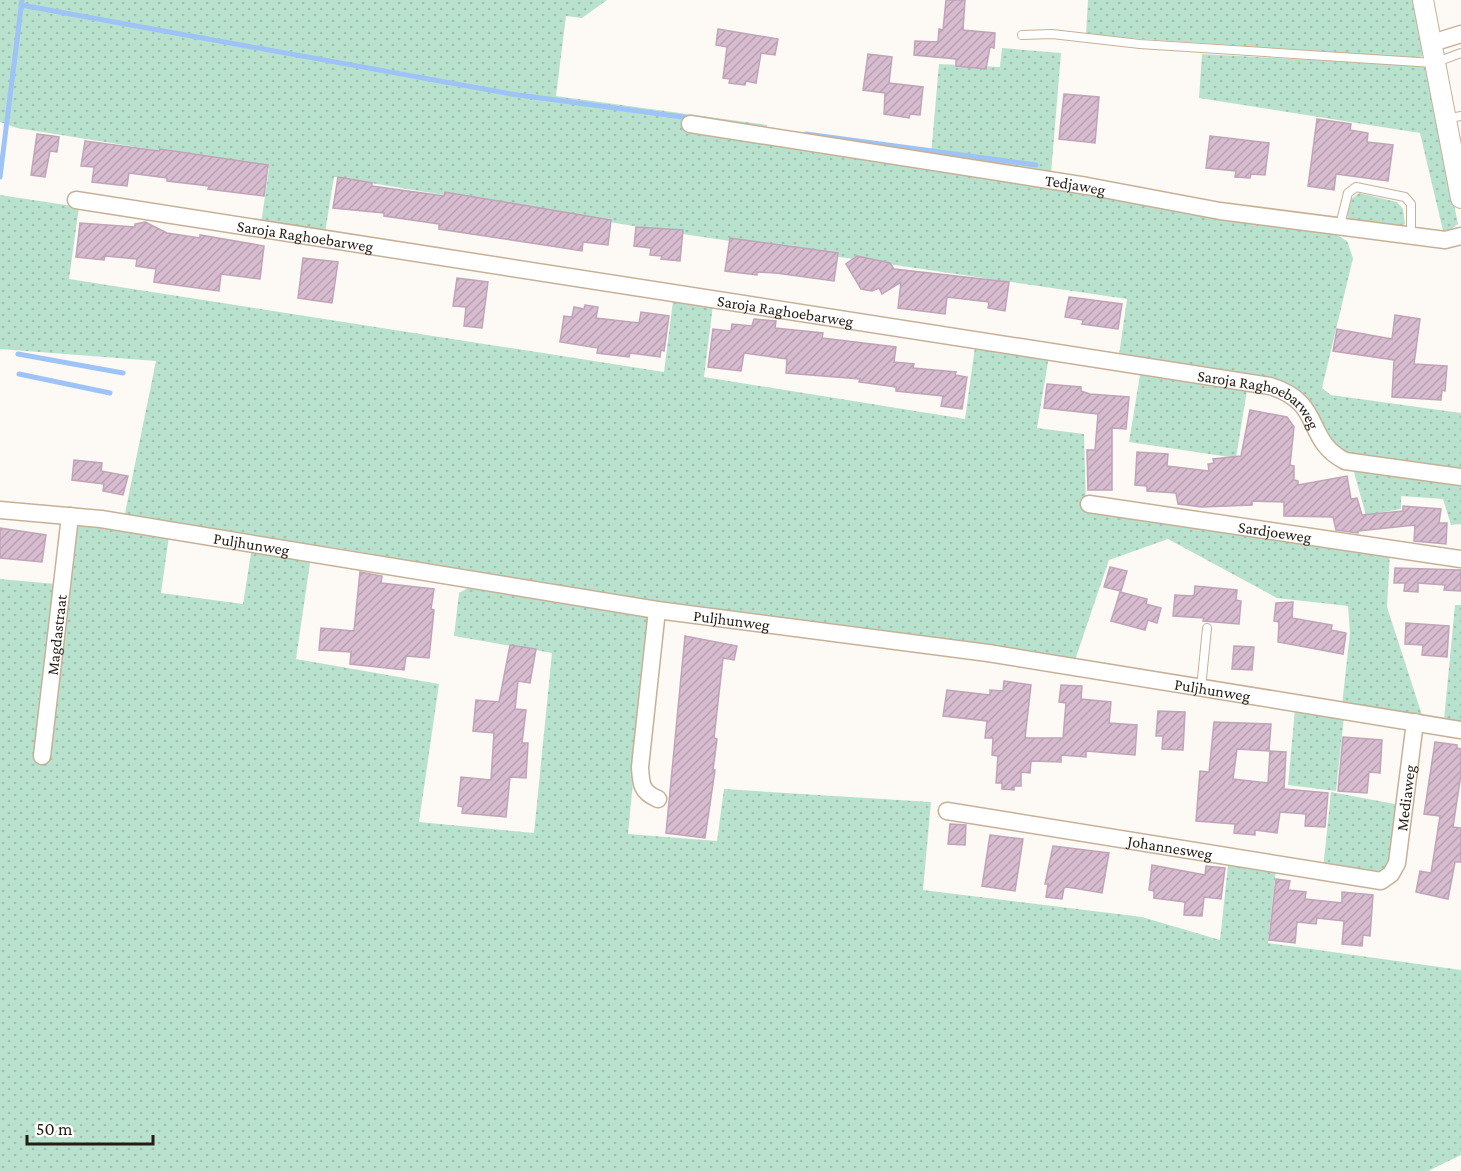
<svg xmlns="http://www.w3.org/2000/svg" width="1461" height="1171" viewBox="0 0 1461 1171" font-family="'Crimson Pro',serif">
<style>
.grass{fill:url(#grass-dots)}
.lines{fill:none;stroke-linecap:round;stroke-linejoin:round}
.stream{stroke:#9ec3f7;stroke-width:5}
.building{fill:url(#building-hatch);stroke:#c0a4b8;stroke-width:1.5}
.service-casing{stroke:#c6b198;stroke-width:10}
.minor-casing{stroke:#c6b198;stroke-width:19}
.tertiary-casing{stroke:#c6b198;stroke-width:22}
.service{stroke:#fff;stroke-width:8}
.minor{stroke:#fff;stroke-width:16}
.tertiary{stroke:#fff;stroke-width:20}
.labels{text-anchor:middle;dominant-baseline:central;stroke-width:5;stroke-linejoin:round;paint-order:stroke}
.street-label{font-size:16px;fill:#251d14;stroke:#fff}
</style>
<defs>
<pattern id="grass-dots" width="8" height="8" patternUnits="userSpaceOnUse" patternTransform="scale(1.5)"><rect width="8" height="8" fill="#b9e2ce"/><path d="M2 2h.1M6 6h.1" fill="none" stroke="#9fc1b0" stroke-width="1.8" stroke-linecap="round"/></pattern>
<pattern id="building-hatch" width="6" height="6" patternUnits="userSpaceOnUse" patternTransform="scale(1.5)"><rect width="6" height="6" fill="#d7bbcf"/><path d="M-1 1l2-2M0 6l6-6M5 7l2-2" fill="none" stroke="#b8a0b1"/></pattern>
</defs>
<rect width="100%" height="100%" fill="#fdf9f4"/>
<!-- grass -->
<g class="grass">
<polygon points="0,0 607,0 582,18 566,16 556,96 767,125 766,132 931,155 939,64 1000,67 1002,48 1061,53 1050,186 1330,231 1347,241 1353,258 1322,388 1331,395 1461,413 1461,471 1346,455 1324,435 1316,408 1306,395 1279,380 1119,355 1127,299 689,235 334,177 325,233 261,224 269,168 17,128 0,122"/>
<polygon points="1088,0 1413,0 1423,56 1416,58 1086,35"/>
<polygon points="1202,54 1426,66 1458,224 1444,235 1420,133 1199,98"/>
<polygon points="1359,193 1397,202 1403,209 1405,224 1400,227 1350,221 1346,214 1350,200"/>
<polygon points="0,195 79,207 69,279 664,372 673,301 713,305 704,377 965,419 975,347 1049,356 1037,428 1084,434 1086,508 1390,553 1387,607 1422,715 1342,705 1350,633 1348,606 1277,598 1168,539 1109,560 1075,660 633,600 337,548 124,518 156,361 0,349"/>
<polygon points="1140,375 1247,390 1236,458 1129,442"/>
<polygon points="1353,469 1461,483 1461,524 1451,525 1443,499 1401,496 1401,509 1366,515"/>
<polygon points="75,524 169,536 161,593 243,604 252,547 311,556 296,659 439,684 419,822 534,833 552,653 454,636 459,593 473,585 649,616 628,834 717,841 724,789 931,802 923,890 1142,917 1220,940 1228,866 1276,870 1268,943 1461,970 1461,1155 1428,1171 0,1171 0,579 67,585"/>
<polygon points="1455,605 1461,605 1461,723 1444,720"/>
<polygon points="1295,709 1344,717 1336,791 1288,785"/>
<polygon points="1331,792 1400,805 1393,860 1382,873 1323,869"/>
</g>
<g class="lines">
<!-- stream -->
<g class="stream">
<polyline points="21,5 511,94 690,118"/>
<polyline points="806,134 1036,165"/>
<polyline points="0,177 22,0"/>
<polyline points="18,354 123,373"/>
<polyline points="19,374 110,393"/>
</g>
</g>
<!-- building -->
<g class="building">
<polygon points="946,0 965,0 963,30 995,33 994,48 990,47 986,69 956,66 956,59 914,55 915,41 938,42 939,29 943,30"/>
<polygon points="718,29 778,39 775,55 761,53 756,83 746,81 745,85 729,83 730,79 723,78 727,47 716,45"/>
<polygon points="868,54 892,57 889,83 923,87 920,115 910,114 909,118 884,114 885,93 863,90"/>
<polygon points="1064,94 1099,97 1095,143 1059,139"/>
<polygon points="1317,119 1351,124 1350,130 1368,133 1367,142 1393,145 1388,181 1336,174 1334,190 1308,186"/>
<polygon points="37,134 59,137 57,152 50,151 45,177 31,175"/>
<polygon points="1210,136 1269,143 1265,175 1251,174 1250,178 1235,177 1236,171 1206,168"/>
<polygon points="85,141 159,151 160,149 268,165 264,196 208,189 209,186 167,181 167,178 129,173 127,186 92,182 94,167 81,166"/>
<polygon points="338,177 372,183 372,186 444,196 445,192 611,220 608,245 583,242 582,251 564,248 439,229 439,224 384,216 384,213 333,208"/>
<polygon points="145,222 167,233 200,238 200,235 264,246 260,279 221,274 219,291 154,282 156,269 136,266 137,259 105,256 104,260 76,257 80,223 135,227 135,224"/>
<polygon points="636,227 683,230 680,261 661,259 662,256 650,255 651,248 634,246"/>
<polygon points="730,238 838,253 834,281 776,273 757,272 757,275 725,271"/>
<polygon points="857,256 890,263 894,269 1009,282 1005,311 988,308 989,302 947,297 945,314 898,308 901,282 882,294 879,288 872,291 861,289 846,264"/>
<polygon points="303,258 338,262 332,303 298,298"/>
<polygon points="457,278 488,282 482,328 464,326 466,307 453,306"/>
<polygon points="1069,297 1122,304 1118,329 1082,324 1083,320 1065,317"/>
<polygon points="585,305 598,307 596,318 639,323 641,312 669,316 664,351 661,350 660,357 630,353 629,357 597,353 598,348 560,342 564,316 572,317 574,307 584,309"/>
<polygon points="1395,315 1420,319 1414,364 1447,366 1445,391 1442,390 1441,400 1392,397 1394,360 1333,351 1337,329 1392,339"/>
<polygon points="754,319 776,321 775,328 823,333 822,338 896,347 894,362 914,364 913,368 956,372 955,375 967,377 962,409 941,406 943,396 896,391 896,387 859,382 860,379 786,373 787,359 744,353 741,371 708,367 713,329 731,331 732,324 752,326"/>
<polygon points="1047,384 1081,387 1081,391 1090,394 1129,397 1126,429 1112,428 1112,490 1088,490 1087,450 1095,450 1098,414 1044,408"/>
<polygon points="1250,410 1287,417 1294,427 1290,465 1294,466 1294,480 1298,481 1298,485 1347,476 1351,499 1357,498 1362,515 1403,511 1403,506 1441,509 1439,523 1447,523 1446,544 1414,541 1415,525 1358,531 1358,533 1336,530 1333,517 1284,516 1284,502 1252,501 1252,505 1202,507 1178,504 1176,493 1147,491 1147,486 1135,485 1137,452 1168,454 1167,466 1209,471 1208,464 1214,463 1213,459 1241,456"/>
<polygon points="74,460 102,463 101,471 128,476 123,495 103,491 104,484 72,480"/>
<polygon points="0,528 46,535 42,562 0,558"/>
<polygon points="1110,567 1127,571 1121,591 1104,587"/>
<polygon points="1395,568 1461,570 1461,591 1444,590 1445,585 1418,583 1418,592 1404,591 1405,583 1394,583"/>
<polygon points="360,572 382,576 381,583 434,589 431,609 434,610 429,658 406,656 404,670 350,664 351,652 319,650 321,628 354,631"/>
<polygon points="1195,586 1237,590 1236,600 1241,601 1239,624 1203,621 1204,618 1173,616 1175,595 1194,596"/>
<polygon points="1120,592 1147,599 1146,604 1161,608 1157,623 1148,620 1145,630 1111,621"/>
<polygon points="1293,602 1292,618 1332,625 1331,630 1346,633 1343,654 1278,642 1279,622 1274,621 1276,603"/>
<polygon points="1406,623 1449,626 1447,657 1422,655 1423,645 1405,644"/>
<polygon points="685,636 737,646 734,660 723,658 714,738 717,739 713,770 715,770 705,838 666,833"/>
<polygon points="510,645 536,649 530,683 518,681 515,709 526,710 522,743 528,743 526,778 510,777 506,817 462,813 463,807 458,806 461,777 491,780 494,733 473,731 476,700 499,702"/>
<polygon points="1234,646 1254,647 1252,670 1232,669"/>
<polygon points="1004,681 1031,685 1025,738 1063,738 1066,703 1059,702 1061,685 1082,686 1081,699 1111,702 1109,723 1137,725 1135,755 1086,751 1086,757 1061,755 1061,762 1031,761 1030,773 1021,772 1021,786 1014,786 1014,790 1002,789 1002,783 996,783 998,756 992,755 993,738 985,738 987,721 943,716 947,690 990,695 990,690 1003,691"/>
<polygon points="1158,711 1185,712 1183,750 1162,749 1163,736 1156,736"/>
<polygon points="1214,722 1271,724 1269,751 1237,749 1233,779 1268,783 1270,751 1286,752 1284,789 1328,793 1325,827 1305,826 1306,814 1280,812 1277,833 1255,830 1255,835 1234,833 1235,824 1196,821 1200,771 1209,772"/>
<polygon points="1343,737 1382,740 1380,773 1369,772 1367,793 1338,791"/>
<polygon points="1435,742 1457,745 1457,748 1461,749 1461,774 1453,827 1461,828 1461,862 1455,862 1448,899 1416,892 1420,871 1431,873 1440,816 1424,814"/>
<polygon points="950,824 966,825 965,845 948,844"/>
<polygon points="990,835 1023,839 1015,891 982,886"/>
<polygon points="1053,846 1109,853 1102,893 1067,887 1064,888 1062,899 1046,897 1048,884 1045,884"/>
<polygon points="1152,865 1205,875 1206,866 1225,868 1221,899 1204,897 1202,916 1184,915 1185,902 1154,898 1154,891 1149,890"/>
<polygon points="1276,879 1290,881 1288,890 1306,892 1305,899 1342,903 1342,892 1373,895 1370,936 1363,935 1362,946 1342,944 1344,921 1317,918 1316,924 1297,922 1295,943 1269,940"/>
</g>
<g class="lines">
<!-- service casing -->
<g class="service-casing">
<g id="service">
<polyline points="1022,35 1052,34 1140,44 1434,63 1461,53"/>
<polyline points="1446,119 1461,116"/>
<polyline points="1340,225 1348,193 1356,187 1405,197 1411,204 1411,236"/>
<polyline points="1201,688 1207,628"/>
</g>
</g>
<!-- minor casing -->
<g class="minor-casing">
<g id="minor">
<polyline points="1432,43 1461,34"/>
<path id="s1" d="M690,124L1087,186L1220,211L1445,240L1461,236"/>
<path id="s2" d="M76,200L1270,386C1325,403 1303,439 1345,461L1461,477"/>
<path id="s3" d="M1089,504L1461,559"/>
<path id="s4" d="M0,510L101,519L657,610L988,653L1461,730"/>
<path d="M657,610L640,767C641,784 641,792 658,799"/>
<path id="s5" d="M42,756L70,516"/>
<path id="s6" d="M947,811L1381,881L1391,874L1397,863L1415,722"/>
</g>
</g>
<!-- tertiary casing -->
<g class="tertiary-casing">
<polyline id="tertiary" points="1423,0 1461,198"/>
</g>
<!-- service -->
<use href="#service" class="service"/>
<!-- minor -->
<use href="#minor" class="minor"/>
<!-- tertiary -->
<use href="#tertiary" class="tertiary"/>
</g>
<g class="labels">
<!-- street labels -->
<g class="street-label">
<text stroke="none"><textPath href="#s1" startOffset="390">Tedjaweg</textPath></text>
<text stroke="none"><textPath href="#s2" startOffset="232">Saroja Raghoebarweg</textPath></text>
<text stroke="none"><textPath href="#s2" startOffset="718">Saroja Raghoebarweg</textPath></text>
<text stroke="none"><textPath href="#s2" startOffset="1204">Saroja Raghoebarweg</textPath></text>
<text stroke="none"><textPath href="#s3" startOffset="188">Sardjoeweg</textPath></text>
<text stroke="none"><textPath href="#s4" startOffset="254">Puljhunweg</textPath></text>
<text stroke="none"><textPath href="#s4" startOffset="740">Puljhunweg</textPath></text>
<text stroke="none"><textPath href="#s5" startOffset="122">Magdastraat</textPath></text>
<text stroke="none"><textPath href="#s4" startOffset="1226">Puljhunweg</textPath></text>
<text stroke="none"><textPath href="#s6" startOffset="530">Mediaweg</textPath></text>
<text stroke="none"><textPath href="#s6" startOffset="226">Johannesweg</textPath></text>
</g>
</g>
<!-- scale -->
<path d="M27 1135v9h126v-9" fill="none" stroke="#251d14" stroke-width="3"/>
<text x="36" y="1135" font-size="18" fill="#251d14" stroke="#ffffff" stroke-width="4.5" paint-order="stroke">50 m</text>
</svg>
